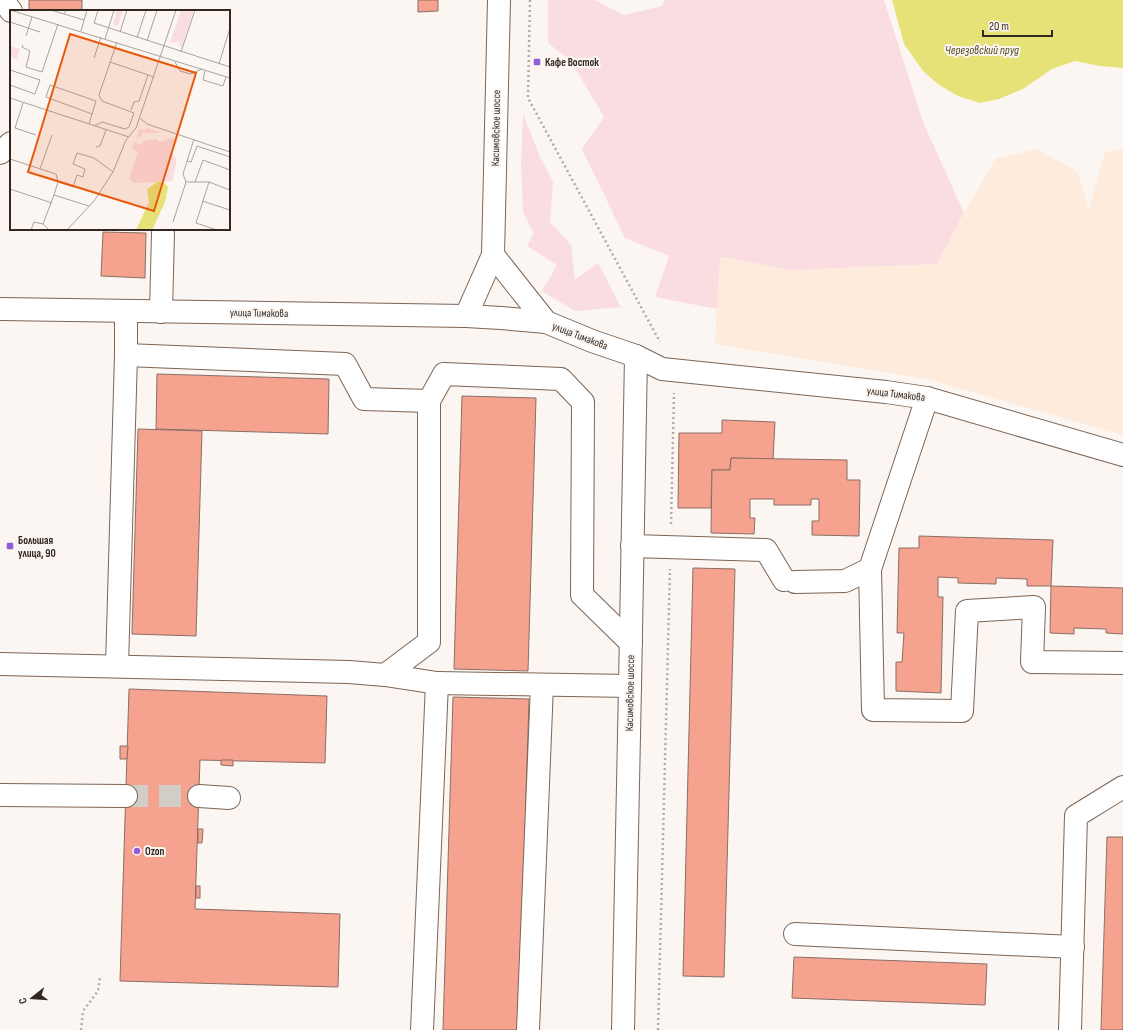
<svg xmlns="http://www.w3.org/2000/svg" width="1123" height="1030" viewBox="0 0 1123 1030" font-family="'Sofia Sans Condensed',sans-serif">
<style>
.built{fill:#ffebdc}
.green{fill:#fadde0}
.water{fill:#e7e277}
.building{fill:#f5a28e;stroke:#8b6e67}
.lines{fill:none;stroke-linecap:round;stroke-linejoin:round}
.minor-tunnel{stroke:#d3cdc8;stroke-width:22;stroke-dasharray:22 11;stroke-linecap:butt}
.minor-casing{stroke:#7c6555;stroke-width:24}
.path{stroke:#b2aba6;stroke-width:2.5;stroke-dasharray:2 3;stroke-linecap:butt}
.minor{stroke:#fff;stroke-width:22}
.poi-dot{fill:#8d5ed7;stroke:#fbf6f2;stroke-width:1.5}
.labels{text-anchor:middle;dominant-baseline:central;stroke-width:4;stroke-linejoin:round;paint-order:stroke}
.poi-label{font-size:11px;font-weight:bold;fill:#322821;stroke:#fbf6f2;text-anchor:start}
.street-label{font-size:11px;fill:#322821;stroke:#fbf6f2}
.water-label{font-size:12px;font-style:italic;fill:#4e4b1f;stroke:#fbf6f2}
.inset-road{fill:none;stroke:#aba49e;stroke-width:1}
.view{fill:#e8590c;fill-opacity:0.15;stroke:#e8590c;stroke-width:2}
.inset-edge{fill:none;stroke:#322821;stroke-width:2}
</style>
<rect width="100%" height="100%" fill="#fbf6f2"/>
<!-- built -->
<polygon class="built" points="1037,149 1078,172 1089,209 1105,152 1123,149 1123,435 926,379 715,344 719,257 791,270 936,264 995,159"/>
<!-- green -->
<g class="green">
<polygon points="548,0 595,0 624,15 662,6 665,0 884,0 923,122 964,213 937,264 791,270 720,257 717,309 655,297 669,256 625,238 582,149 604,117 571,61 548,43"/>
<polygon points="523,114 540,157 553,182 550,222 571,245 575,280 598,263 621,307 575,311 542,291 557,265 527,246 534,233 523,212 521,164"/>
</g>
<!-- water -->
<polygon class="water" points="892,0 1123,0 1123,68 1100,66 1075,61 1052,69 1023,89 999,99 980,103 958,96 939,85 923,71 904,44"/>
<!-- building -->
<g class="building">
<rect x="29" y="0" width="53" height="11"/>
<polygon points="418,0 438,0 438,11 418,12"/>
<polygon points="103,232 146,233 145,278 101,276"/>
<polygon points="157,374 329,379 328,434 156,429"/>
<polygon points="462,396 536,398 528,671 454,669"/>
<polygon points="722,420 775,422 773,459 731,458 730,470 712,470 711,508 678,508 679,433 722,433"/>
<polygon points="138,429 202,431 196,636 132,634"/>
<polygon points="731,458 847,460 847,480 860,480 859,536 812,535 812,521 819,521 819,499 811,499 811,505 774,505 774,499 750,499 750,518 755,518 754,534 711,533 712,470 730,470"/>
<polygon points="919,536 1053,540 1051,586 1027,586 1027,579 996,578 996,584 958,583 958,578 938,577 938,597 943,597 941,693 896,691 896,662 902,662 904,633 897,633 899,548 919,548"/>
<polygon points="693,568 735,569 724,977 683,976"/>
<polygon points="1051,586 1123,588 1123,634 1106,633 1106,629 1074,628 1074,634 1050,633"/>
<polygon points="129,689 327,696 325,763 200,760 195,909 340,914 338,987 120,981"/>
<polygon points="453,697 529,699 519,1030 443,1030"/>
<polygon points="120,746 128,746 127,759 120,759"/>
<polygon points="221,760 233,760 233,766 221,765"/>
<polygon points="198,829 203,829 202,843 198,843"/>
<polygon points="1107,837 1123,837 1123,1030 1101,1030"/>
<rect x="196" y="886" width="4" height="12"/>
<polygon points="794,957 987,964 985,1005 792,998"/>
</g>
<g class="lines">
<!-- minor-tunnel -->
<polyline class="minor-tunnel" points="126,796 199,796"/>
<!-- minor casing -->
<g class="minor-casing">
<g id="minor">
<polyline points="3,0 11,11"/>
<polyline points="0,153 11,143"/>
<polyline points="493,255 546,322"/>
<polyline points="0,309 466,316 501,318 546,322 592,341 636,356 662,369 886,392 927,398 1123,455"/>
<polyline points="161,312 163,233"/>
<polyline points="466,316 493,255 499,0"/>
<polyline points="126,355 345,364 364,399 429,401"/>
<polyline points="927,398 870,569 873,710 962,711 967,611 1034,607 1032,662 1123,663"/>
<polyline points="632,546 766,550 784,580"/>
<polyline points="795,582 845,581 870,569"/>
<polyline points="0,664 349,672 385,675 429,642 429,401 444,374 561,379 583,402 582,595 631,643"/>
<polyline points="117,666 126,355 126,311"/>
<polyline points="385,675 437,683"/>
<polyline points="0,795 126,796"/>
<polyline points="199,796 229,798"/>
<polyline points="795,934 1073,947"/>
<polyline points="422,1030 437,683 630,686"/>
<polyline points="528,1030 542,685"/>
<polyline points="623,1030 630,686 636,356"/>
<polyline points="1070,1030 1076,816 1123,787"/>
</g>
</g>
<!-- path -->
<g class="path">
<polyline points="530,0 528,98 660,342"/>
<polyline points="671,524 674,393"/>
<polyline points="81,1030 83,1011 98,991 100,978"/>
<polyline points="658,1030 670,569"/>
</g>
<!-- minor -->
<use href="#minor" class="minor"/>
</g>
<!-- markers -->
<g class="poi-dot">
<rect x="533" y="58" width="8" height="8" rx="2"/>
<rect x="6" y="542" width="8" height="8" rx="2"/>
<circle cx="137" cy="851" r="4"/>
</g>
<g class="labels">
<!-- poi labels -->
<g class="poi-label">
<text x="545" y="62">Кафе Восток</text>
<text x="18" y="540">Большая<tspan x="18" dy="13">улица, 90</tspan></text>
<text x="145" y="851">Ozon</text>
</g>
<!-- street labels -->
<g class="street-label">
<text transform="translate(496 128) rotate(-89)">Касимовское шоссе</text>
<text transform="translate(259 313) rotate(1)">улица Тимакова</text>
<text transform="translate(580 336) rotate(21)">улица Тимакова</text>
<text transform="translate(896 394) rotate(7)">улица Тимакова</text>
<text transform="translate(630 693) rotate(-89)">Касимовское шоссе</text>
</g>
<!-- water labels -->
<g class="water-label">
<text x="982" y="50">Черезовский пруд</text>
</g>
</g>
<!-- overview -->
<g transform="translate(10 10)">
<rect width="220" height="220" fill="#fbf6f2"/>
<path d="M107,0H113L108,16L103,15ZM171,0H184L172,37L169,36L170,31L160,33ZM0,36L10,39L7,49L0,47ZM130,118L133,121L137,118L153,123H131L132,126L126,128ZM161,128L169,131L161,139V144L167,149L162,171L124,173L119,168L128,142L122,139L125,132L130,135L134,131L146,129L150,132Z" fill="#fadde0"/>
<path d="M147,172H153L158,177L155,192L142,220H126L139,192L137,179Z" fill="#e7e277"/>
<path class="inset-road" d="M0,0L220,68M41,0L54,4M56,0L54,4L74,10M88,0L84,13L220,57M0,12L30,22M71,21L77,0M110,22L117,0M16,26L22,7M127,28L136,0M95,29L104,0M137,31L147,0M13,35L12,37L20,41L16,57L32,62L48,14M171,42L185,0M84,48L91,27M100,52L144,67M165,52L170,61L180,64L192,59M209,54L220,18M0,60L30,70L25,84L0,75M195,60L193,70L213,76L216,67M0,88L119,127M13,93L5,118L26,125M121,100L124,92L129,91L138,65M130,108L137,114L220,142M79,114L86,91L40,75L36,87L82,104M84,116L92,112L115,119L119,117L124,103L92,91L89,85L107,32M86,137L90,136L96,120M0,149L46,164L48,172L44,185L79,196M177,151L181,152L187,136L220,147M30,159L42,125M48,172L63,177L67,165L73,167L75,159L63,154L67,143L84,148L103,162M176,172H199L220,180M185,172L193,150L220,160M199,172L186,213L207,220M0,179L42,193M192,191L220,200M163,212L176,172L173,164L184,129M21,220L24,212L33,214M39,220L33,214L44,185M57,220L84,191L103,162L116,130L126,118L166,0"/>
<path class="view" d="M60,24L186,63L144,201L18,162Z"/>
<rect width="220" height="220" class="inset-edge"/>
</g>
<!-- north arrow -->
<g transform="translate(32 998) rotate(253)" stroke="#fbf6f2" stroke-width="3" paint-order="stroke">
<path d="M0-3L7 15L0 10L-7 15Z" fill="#322821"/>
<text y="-6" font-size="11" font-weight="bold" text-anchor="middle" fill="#322821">С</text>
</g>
<!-- scale -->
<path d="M983 30v6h69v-6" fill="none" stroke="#322821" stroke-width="2"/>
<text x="989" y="30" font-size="12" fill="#322821" stroke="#fbf6f2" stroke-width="3" paint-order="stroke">20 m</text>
</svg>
